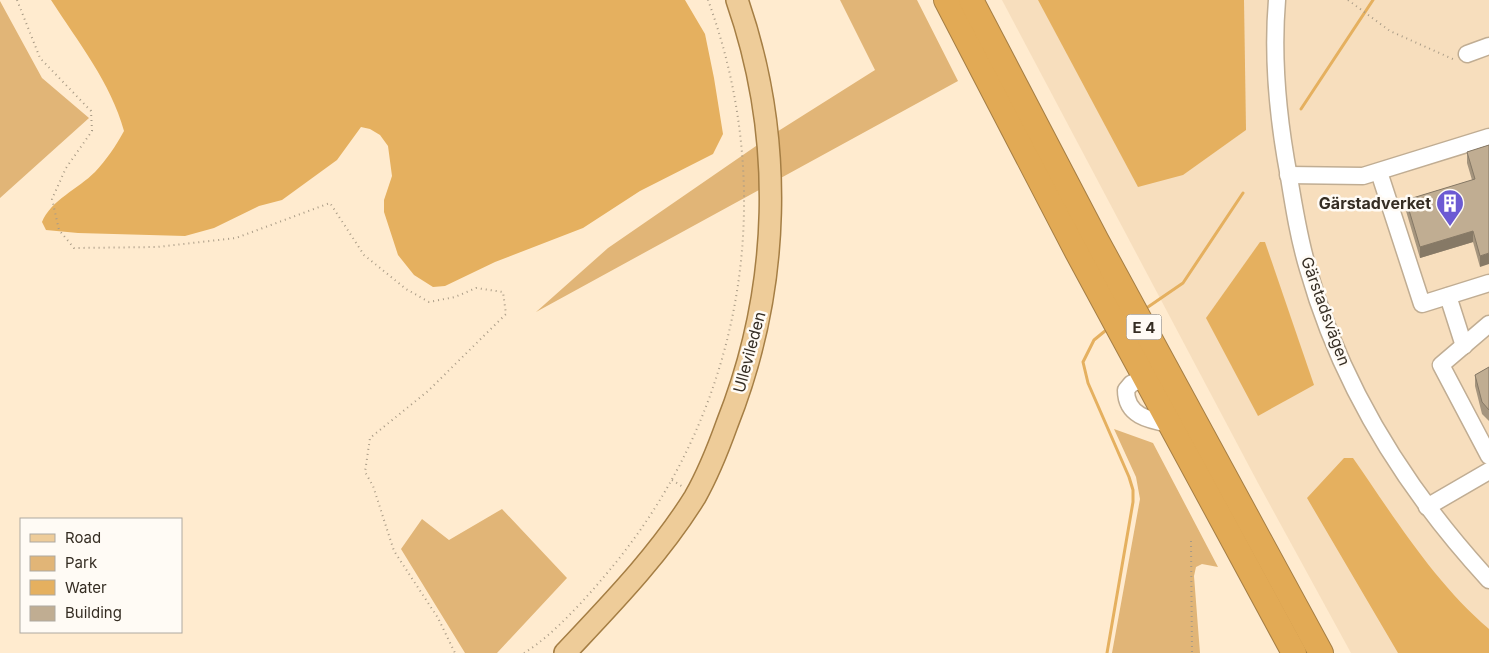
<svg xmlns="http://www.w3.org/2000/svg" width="1489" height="653" viewBox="0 0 1489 653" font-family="Inter,sans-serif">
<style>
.built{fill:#f7debd}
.green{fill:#e1b577}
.water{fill:#e5b05f}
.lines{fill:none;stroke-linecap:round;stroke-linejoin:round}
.stream{stroke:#e5b05f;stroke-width:3}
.minor-casing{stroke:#c0ad93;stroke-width:19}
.major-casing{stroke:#a57e44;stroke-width:24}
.highway-casing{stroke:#a57e44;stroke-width:26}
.path{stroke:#a99b86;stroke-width:2;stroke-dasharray:1 4;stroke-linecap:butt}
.minor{stroke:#fff;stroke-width:16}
.major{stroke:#ec9;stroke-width:21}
.highway{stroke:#e2aa55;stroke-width:24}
.wall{fill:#a5957e}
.shaded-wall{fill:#867966}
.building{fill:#c0ad92;stroke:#867966}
.labels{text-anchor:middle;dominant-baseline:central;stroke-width:5;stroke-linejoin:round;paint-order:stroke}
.shield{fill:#fffbf5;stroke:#726b62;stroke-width:1}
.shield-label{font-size:15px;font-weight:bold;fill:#352d23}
.poi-label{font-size:16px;font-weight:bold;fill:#352d23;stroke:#fffbf5;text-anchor:end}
.street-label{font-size:16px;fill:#352d23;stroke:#fffbf5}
</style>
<rect width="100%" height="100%" fill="#ffebcf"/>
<!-- built -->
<polygon class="built" points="1002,0 1489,0 1489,653 1351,653 1258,483"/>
<!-- green -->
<g class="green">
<polygon points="840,0 917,0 958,81 536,312 608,248 772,135 875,70"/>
<polygon points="0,1 42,78 89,118 0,198"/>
<polygon points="1114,429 1153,443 1218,567 1202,564 1196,567 1194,576 1200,653 1112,653 1140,499 1136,477"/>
<polygon points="502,509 567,578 497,653 465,653 401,549 422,519 449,540"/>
</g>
<!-- water -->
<g class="water">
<path d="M51,0H685L705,34L714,78L723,134L713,154L640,191L583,228L495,262L445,286L433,287L414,275L398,255L384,212V200L392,176L388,146L380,135L370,129L361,127L337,160L282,200L259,206L214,228L185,236L78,233L46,230L42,222C51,200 78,189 95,172C106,160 116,146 124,131C111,83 78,42 51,0Z"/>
<polygon points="1038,0 1244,0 1246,130 1183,175 1138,187"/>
<polygon points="1260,242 1265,242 1314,385 1258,416 1206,318"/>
<path d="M1344,458H1353C1394,517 1434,582 1489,629V653H1398L1307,498Z"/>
</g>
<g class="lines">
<!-- stream -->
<g class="stream">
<polyline points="1301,109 1373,0"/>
<polyline points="1148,307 1183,283 1243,193"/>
<polyline points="1105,331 1094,340 1083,362 1088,383 1129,477 1133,490 1133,502 1107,653"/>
</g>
<!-- minor casing -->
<g class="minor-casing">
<g id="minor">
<path d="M1277,0C1272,59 1278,119 1289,177C1294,208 1299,239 1308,269C1341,386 1407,491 1489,580"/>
<polyline points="1467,54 1489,46"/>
<polyline points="1379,172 1422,304 1489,283"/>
<polyline points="1288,175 1363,176 1489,137"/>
<polyline points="1448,296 1464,346"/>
<polyline points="1489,324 1441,365 1489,456"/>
<path d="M1153,373L1131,384L1126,390C1126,416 1149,420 1170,424"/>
<polyline points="1427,507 1489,471"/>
</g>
</g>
<!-- major casing -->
<g class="major-casing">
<path id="major" d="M565,653C611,604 659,555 695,497C708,474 718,449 727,424C781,288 785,138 737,0"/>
</g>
<!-- highway casing -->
<g class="highway-casing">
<g id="highway">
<polyline points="946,0 1077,252 1294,653"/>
<polyline points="971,0 1097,241 1321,653"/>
</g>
</g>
<!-- path -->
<g class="path">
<polyline points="17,0 40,58 91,111 92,131 66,168 52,199 59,230 74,248 157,247 236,238 330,203 364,255 406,289 429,302 455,297 476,288 503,292 506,314 428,391 370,438 365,472 373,486 394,551 438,618 455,653"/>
<polyline points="1348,0 1390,31 1455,60"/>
<polyline points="672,480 683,487"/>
<polyline points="1191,541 1192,653"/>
<path d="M524,653C554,635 590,594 613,566C744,406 779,194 708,0"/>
</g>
<!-- minor -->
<use href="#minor" class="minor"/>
<!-- major -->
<use href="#major" class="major"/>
<!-- highway -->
<use href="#highway" class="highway"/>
</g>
<!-- wall -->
<g class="wall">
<polygon points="1489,145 1480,267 1473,242 1420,258 1406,211 1406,200 1472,180 1467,163 1467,152"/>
<polygon points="1489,367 1489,421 1482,414 1475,386 1475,375"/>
</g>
<!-- shaded-wall -->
<g class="shaded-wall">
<polygon points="1473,231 1473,242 1420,258 1420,247"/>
<polygon points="1489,253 1489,264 1480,267 1480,256"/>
</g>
<!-- building -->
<g class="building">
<polygon points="1489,145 1489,253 1480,256 1473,231 1420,247 1406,200 1475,179 1467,152"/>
<polygon points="1489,367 1489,410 1482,402 1475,375"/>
</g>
<!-- icons -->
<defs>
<g id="building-pin" transform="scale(1.4375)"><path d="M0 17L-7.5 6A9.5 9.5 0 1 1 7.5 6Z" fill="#6c5ad3" stroke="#fffbf5"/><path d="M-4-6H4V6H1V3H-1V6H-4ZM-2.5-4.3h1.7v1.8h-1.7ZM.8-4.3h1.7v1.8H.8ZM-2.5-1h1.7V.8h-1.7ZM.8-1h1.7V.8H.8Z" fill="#fff"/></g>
</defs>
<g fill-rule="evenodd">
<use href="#building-pin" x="1450" y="203"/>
</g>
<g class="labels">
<!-- shield labels -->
<rect class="shield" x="1126.5" y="314.5" width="35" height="25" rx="4"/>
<g class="shield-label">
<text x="1144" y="327">E 4</text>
</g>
<!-- poi labels -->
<g class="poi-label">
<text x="1431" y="203">Gärstadverket</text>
</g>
<!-- street labels -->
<g class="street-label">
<text transform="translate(1326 311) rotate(70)">Gärstadsvägen</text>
<text transform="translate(749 352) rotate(-75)">Ullevileden</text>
</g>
</g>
<!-- legend -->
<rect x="20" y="518" width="162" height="115" fill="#fffbf5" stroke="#aea9a1"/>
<rect x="30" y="534" width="25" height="8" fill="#eecc99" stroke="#aea9a1"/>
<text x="65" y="543" font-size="15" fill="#352d23">Road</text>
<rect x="30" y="556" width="25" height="15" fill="#e1b577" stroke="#aea9a1"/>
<text x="65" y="568" font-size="15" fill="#352d23">Park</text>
<rect x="30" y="580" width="25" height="15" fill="#e5b05f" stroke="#aea9a1"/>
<text x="65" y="593" font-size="15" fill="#352d23">Water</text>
<rect x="30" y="606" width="25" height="15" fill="#c0ad92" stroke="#aea9a1"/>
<text x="65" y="618" font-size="15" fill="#352d23">Building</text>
</svg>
